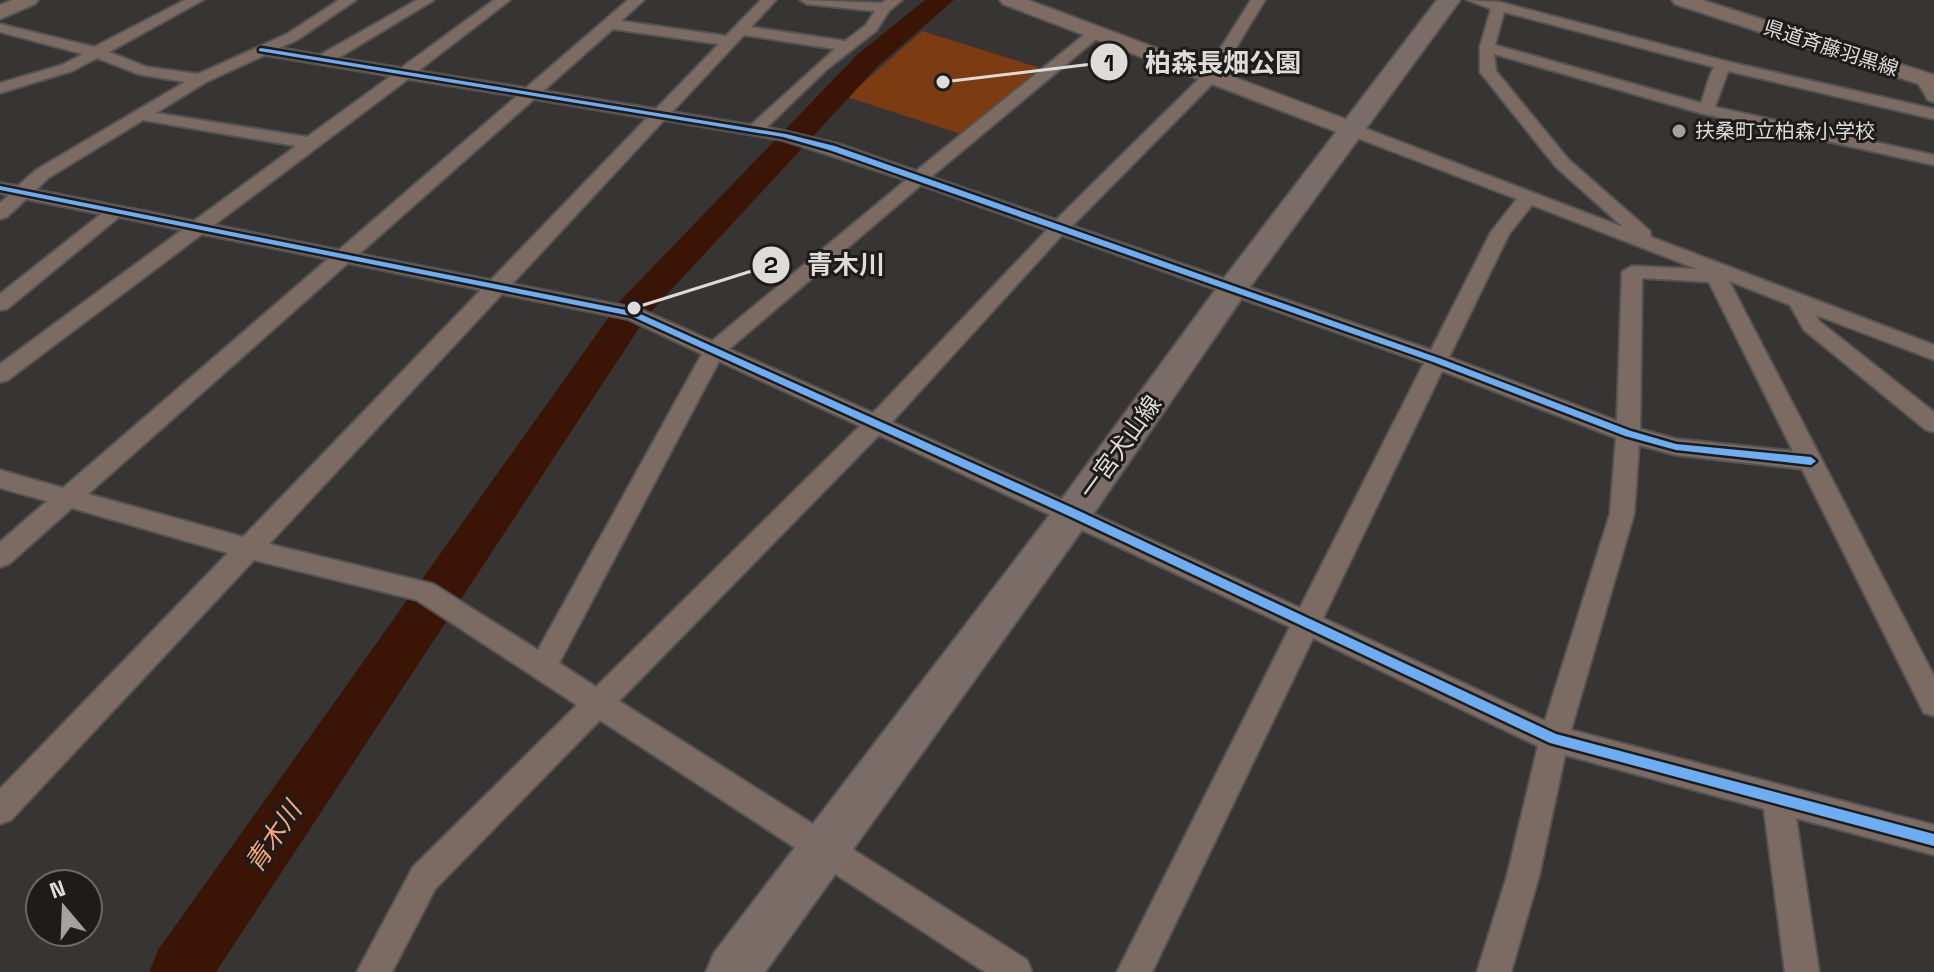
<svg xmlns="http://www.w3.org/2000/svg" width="1934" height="972" viewBox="0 0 1934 972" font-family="'Space Grotesk','Noto Sans JP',sans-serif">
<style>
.green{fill:#7c3b10}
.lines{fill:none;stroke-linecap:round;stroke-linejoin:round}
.river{fill:#3a1505;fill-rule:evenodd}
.street-casing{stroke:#545352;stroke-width:4}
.secondary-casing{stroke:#545352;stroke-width:4}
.primary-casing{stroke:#545352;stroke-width:4}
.street{fill:#7c6b63;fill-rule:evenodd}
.secondary{fill:#7e6c63;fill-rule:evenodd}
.primary{fill:#7a6c66;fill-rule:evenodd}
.cycleway-casing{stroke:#1e1c1b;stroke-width:5}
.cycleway{fill:#6dadf4;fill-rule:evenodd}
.poi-dot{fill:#a4a2a0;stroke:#1e1c1b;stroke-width:3}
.labels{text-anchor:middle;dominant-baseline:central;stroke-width:6;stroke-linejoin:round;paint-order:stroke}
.far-street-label{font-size:20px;fill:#dedcdb;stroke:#1e1c1b}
.far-poi-label{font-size:20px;fill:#dedcdb;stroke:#1e1c1b;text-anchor:start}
.street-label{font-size:24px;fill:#dedcdb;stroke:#1e1c1b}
.water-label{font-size:26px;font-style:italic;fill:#fea679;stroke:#1e1c1b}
.leader{fill:none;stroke:#dedcdb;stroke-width:3}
.callout-dot{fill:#dedcdb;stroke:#1e1c1b;stroke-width:3}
.mark-label{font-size:24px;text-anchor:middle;font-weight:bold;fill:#111}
.callout-label{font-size:26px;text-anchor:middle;font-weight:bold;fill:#dedcdb;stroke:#1e1c1b;stroke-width:6;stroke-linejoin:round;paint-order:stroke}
</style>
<rect width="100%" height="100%" fill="#373533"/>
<!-- green -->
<polygon class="green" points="922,31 1040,68 961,134 847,97"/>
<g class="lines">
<!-- river -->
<polygon class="river" points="925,0 954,0 878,66 647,316 216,972 149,972 158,950 621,300 858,54"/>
<!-- street casing -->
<g class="street-casing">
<g id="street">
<path d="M185,0H203L109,52L147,67L198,74L287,34L339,0H356L297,40L279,48L320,55L417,0H434L338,58L401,68L494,0H510L418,71L526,88L628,0H644L621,21L726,36L761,0H776L751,27L845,41L866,25L875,11L807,4L800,0L881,3L886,0H902L889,11L876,31L826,70L767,127L838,144L916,171L1090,30H1100V36L931,177L1056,220L1205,73L1251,0H1265L1217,79L1072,226L1431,350L1491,232L1517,199L1347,134L1345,130L1347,126H1359L1623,227L1556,167L1480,72V47L1491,9L1467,0L1499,2L1725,61L1934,109V119L1728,71L1715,107L1934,155V165L1700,113L1494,54L1496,71L1568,159L1650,231L1651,237L1934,345V360L1816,315L1819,321L1934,412V432L1926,430L1804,330L1790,305L1729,281L1934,676V716L1924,713L1802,469L1676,455L1639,445L1634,514L1571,730L1934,825V855L1796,818L1819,972H1785L1764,809L1565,755L1539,876L1511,972H1477L1507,876L1538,746L1313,638L1152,972H1117L1290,627L879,435L619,701L1027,960L1032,972H985L600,720L435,889L392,972H357L413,867L577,705L417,600L254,560L11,820L0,824V789L228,553L72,508L9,564L0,567V542L47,501L0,488V470L63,488L328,259L202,234L8,380L0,382V364L182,230L119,217L7,309L0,310V294L101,214L26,199L7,217L0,219V203L9,195L0,193V183L18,186L36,170L185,82L138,74L97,58L72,71L0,93V83L62,65L83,54L0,32V24L94,47ZM1504,12L1714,67C1707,80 1706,91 1701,103L1495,45ZM613,29L719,44L656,109L543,91ZM744,35L835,49L751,125L672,112ZM265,55L391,76L307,137L156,113L206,82ZM408,79L517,96L339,250L214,225ZM534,99L647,118L491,280L359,254ZM143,120L296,146L194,221L36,190L48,178ZM664,120L783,140L906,180L712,341L640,309L512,284ZM921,185L1047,230L873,413L729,349ZM1532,205L1697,269L1632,266L1622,272L1617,421L1449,357L1509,234ZM1062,235L1424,363L1300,608L892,422ZM348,263L481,290L243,537L88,494ZM1642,278L1709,282L1793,451L1676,439L1640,429ZM502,294L628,319L702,354L538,650L433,584L269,544ZM719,361L860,426L596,687L559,663ZM1442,371L1616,438L1610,514L1545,721L1323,618Z"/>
<polygon points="1923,73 1929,75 1934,83 1934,102 1928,100 1915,78"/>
</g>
</g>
<!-- secondary casing -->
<g class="secondary-casing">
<g id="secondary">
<polygon points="12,0 38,0 35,4 0,19 0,5"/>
<polygon points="1000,0 1028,0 1361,125 1365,130 1361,135 1345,135 1003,4"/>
<polygon points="1672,0 1702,0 1934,75 1934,89 1675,4"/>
</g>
</g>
<!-- primary casing -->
<g class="primary-casing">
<polygon id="primary" points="1437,0 1460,0 1244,295 1087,523 765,972 706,972 714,953 1059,503 1222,281"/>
</g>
<!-- street -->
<use href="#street" class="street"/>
<!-- secondary -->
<use href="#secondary" class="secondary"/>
<!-- primary -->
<use href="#primary" class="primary"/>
<!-- cycleway casing -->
<g class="cycleway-casing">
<g id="cycleway">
<polygon points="261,48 786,134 835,146 1439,358 1631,431 1676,444 1811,457 1816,461 1811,465 1676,450 1625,436 1433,362 829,150 783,137 259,51 259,49"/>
<polygon points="0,186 636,312 1077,510 1556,734 1934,834 1934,846 1550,743 1069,516 631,316 0,190"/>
</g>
</g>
<!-- cycleway -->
<use href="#cycleway" class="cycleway"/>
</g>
<!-- markers -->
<circle class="poi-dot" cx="1679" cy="131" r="8"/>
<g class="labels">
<!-- far-street labels -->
<g class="far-street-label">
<text transform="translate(1831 48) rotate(18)">県道斉藤羽黒線</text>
</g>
<!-- far-poi labels -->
<g class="far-poi-label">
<text x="1695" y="131">扶桑町立柏森小学校</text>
</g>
<!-- street labels -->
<g class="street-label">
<text transform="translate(1120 447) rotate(-54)">一宮犬山線</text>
</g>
<!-- water labels -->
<g class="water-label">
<text transform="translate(273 837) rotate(-56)">青木川</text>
</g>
</g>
<!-- callouts -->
<path class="leader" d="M943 82L1109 62M634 308L771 265"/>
<g class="callout-dot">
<circle cx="943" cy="82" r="8"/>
<circle cx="634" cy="308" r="8"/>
<circle cx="1109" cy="62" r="20"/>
<circle cx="771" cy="265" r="20"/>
</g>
<g class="mark-label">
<text x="1109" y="71">1</text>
<text x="771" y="273">2</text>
</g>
<g class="callout-label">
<text x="1223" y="72">柏森長畑公園</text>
<text x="846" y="274">青木川</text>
</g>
<!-- north arrow -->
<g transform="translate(64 908) rotate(341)"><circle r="38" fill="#1e1c1b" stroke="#6b6968" stroke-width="2"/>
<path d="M0-6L14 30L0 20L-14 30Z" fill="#a4a2a0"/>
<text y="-12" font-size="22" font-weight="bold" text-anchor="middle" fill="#dedcdb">N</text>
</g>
</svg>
